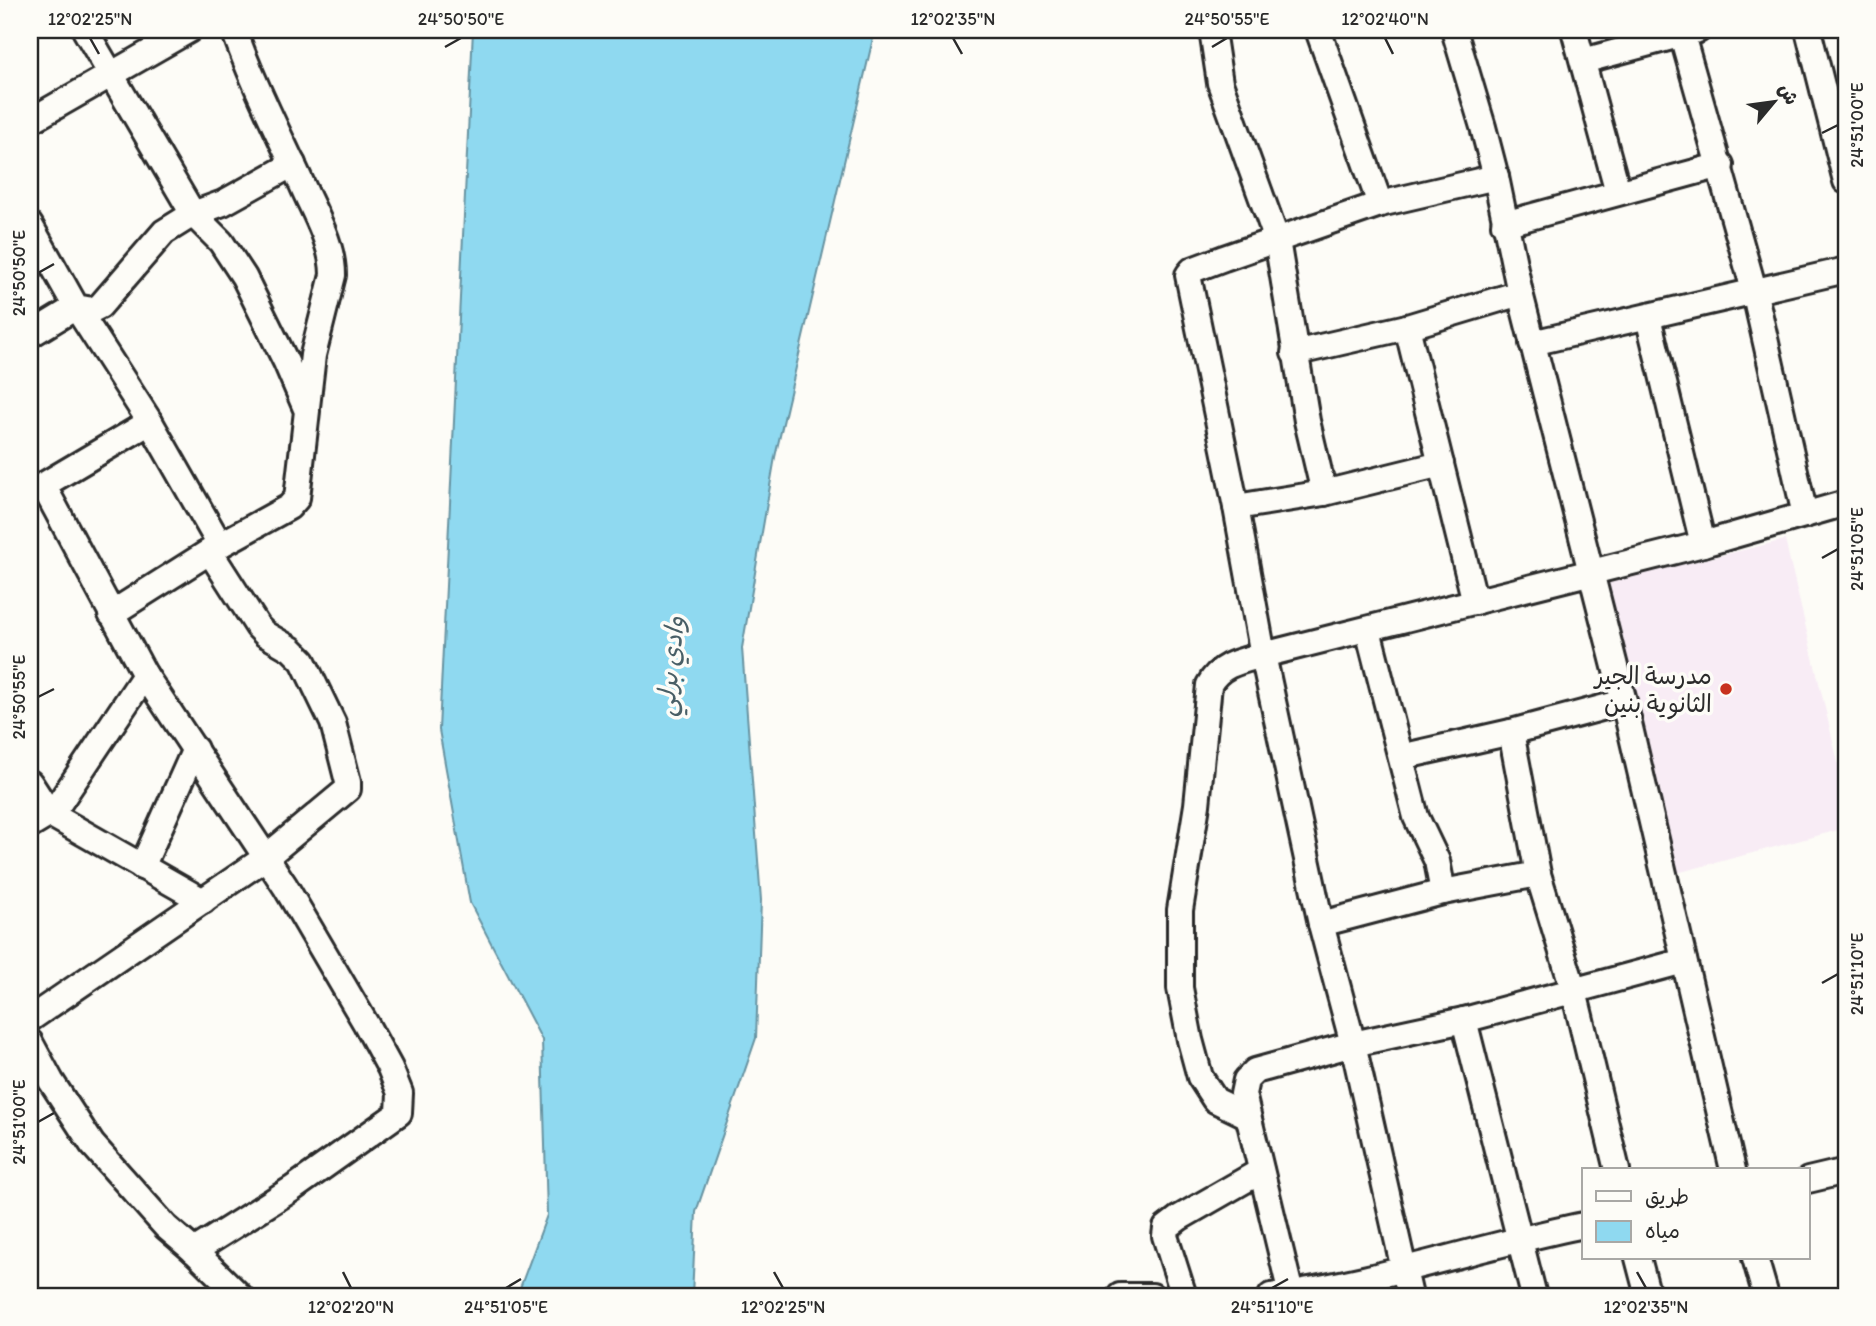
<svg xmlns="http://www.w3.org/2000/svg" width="1876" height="1326" viewBox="0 0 1876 1326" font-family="Itim,'Playpen Sans Arabic',sans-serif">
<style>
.built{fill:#f8ecf5}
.water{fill:#8fd9f0;stroke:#6793a1;stroke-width:2}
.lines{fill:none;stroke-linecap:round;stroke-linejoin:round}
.minor-casing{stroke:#2b2b2b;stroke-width:30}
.minor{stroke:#fdfcf7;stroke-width:24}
.ticks{fill:none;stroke:#2b2b2b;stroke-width:2.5}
.poi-dot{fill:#c8321e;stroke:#fdfcf7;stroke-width:2.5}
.labels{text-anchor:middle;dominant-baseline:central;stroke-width:7;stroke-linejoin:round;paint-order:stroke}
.poi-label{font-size:24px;fill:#2b2b2b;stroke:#fdfcf7;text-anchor:end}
.water-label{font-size:26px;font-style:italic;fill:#495f66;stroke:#fdfcf7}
.neatline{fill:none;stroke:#2b2b2b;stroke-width:2.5}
.ticks-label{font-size:18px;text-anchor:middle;fill:#2b2b2b}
</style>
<rect width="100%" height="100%" fill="#fdfcf7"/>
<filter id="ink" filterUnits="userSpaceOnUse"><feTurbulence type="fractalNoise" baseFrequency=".0143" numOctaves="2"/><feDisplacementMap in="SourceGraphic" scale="14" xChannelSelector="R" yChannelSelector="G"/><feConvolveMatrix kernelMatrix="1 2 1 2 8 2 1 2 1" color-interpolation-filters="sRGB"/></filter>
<g filter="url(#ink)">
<!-- built -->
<polygon class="built" points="1785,540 1846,796 1846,828 1677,873 1605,583"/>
<!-- water -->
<polygon class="water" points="473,30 875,30 775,457 742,648 761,900 756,1038 696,1212 692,1296 517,1296 547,1215 542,1040 470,903 439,730"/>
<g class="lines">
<!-- minor casing -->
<g class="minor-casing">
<g id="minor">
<polyline points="85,30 193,214 223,203 293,164"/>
<path d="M234,30C253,84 280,136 304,189C316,216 333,245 333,275L313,355L307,407"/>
<polyline points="1212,30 1220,83 1277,240 1307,421 1324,493"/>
<polyline points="1318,30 1380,204"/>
<polyline points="1454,30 1483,127 1496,177 1520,293 1624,702 1733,1170"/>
<polyline points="1574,30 1618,192"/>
<polyline points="1808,30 1846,181"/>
<polyline points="1682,35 1754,290 1805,515"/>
<polyline points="1583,61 1698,30"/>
<polyline points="30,121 189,30"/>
<polyline points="1504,224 1721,165"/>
<polyline points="30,225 76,307 150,422 220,545 289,507 297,498 307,411 286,362 244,277 221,242 193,214 164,232 100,306 92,310 76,307 30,335"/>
<polyline points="1648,317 1703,544"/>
<polyline points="1407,327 1475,602"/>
<polyline points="1532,343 1846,270"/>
<polyline points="1294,353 1407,327 1520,293"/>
<polyline points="43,485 145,675 285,886 366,1024 390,1068 400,1093 399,1113 292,1189 194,1251"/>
<polyline points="30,493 150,422"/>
<polyline points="1236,507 1324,493 1441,464"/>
<polyline points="111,614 220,545"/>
<polyline points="1368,630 1416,817 1437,861 1443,892"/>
<polyline points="1511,732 1538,874 1574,991 1617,1170"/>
<polyline points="1401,757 1511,732 1624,702"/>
<polyline points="30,783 50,814 203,901"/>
<polyline points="30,826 50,814 60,802 145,675"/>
<polyline points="142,867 195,749"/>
<polyline points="1321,924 1443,892 1538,874"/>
<polyline points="30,1019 265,858 348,789 348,782 333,723 303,661 291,649 265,634 258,627 210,552"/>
<polyline points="1464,1020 1534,1296"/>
<polyline points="30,1042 51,1081 92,1144 166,1227 194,1251 240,1296"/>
<path d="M1246,1115L1215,1100L1200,1077L1190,1040L1180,988V910L1197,805L1209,685C1220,664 1241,661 1263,655L1703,544L1846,503"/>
<polyline points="1808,1180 1846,1171"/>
<polyline points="1638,1258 1648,1296"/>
<polyline points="1755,1258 1766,1296"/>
<polyline points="1291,1294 1243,1094 1246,1080 1255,1071 1353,1044 1464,1020 1684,961"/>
<polyline points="1120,1296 1152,1296"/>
<polyline points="1184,1296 1165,1236 1166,1228 1179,1218 1261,1171"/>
<path d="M1271,1296C1378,1282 1479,1246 1584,1225"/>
<polyline points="1410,1296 1353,1044 1321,924 1263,655 1236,507 1188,275 1192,270 1224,258 1380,204 1496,177"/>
</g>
</g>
<!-- minor -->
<use href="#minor" class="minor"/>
</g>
</g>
<!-- ticks -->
<path class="ticks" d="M90,38L99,54M953,38L962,54M1385,38L1393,54M445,47L461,38M1212,47L1227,38M1822,133L1838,125M38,273L54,264M1822,558L1838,549M38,697L54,689M1822,983L1838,974M38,1122L54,1113M343,1272L351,1288M774,1272L783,1288M1637,1272L1646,1288M506,1288L521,1279M1272,1288L1288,1279"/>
<!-- markers -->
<circle class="poi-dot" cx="1726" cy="689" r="7"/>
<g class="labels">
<!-- poi labels -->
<g class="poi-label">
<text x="1712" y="675">مدرسة الجير<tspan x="1712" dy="28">الثانوية بنين</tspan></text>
</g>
<!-- water labels -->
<g class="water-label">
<text transform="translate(670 666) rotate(-84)">وادي برلي</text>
</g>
</g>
<!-- margin -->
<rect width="1876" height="1326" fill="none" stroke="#fdfcf7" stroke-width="77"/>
<!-- legend -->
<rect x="1582" y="1168" width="228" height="91" fill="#fdfcf7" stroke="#a9a8a5" stroke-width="2"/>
<rect x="1596" y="1191" width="35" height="10" fill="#fdfcf7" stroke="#a9a8a5" stroke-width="2"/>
<text x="1645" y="1204" font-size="21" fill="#2b2b2b">طريق</text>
<rect x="1596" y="1221" width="35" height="21" fill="#8fd9f0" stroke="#a9a8a5" stroke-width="2"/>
<text x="1645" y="1238" font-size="21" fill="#2b2b2b">مياه</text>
<!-- north arrow -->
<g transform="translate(1774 102) rotate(61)" stroke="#fdfcf7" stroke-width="5" paint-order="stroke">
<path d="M0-5L12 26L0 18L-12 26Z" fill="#2b2b2b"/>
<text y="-10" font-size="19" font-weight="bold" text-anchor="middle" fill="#2b2b2b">ش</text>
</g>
<rect x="38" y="38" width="1800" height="1250" class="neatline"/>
<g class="ticks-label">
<text x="90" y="25">12°02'25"N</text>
<text x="461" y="25">24°50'50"E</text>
<text x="953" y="25">12°02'35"N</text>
<text x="1227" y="25">24°50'55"E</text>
<text x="1385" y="25">12°02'40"N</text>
<text transform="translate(1857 125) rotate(-90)" y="6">24°51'00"E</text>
<text transform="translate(19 273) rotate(-90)" y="6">24°50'50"E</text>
<text transform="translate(1857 549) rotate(-90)" y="6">24°51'05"E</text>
<text transform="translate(19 697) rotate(-90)" y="6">24°50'55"E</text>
<text transform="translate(1857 974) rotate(-90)" y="6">24°51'10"E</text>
<text transform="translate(19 1122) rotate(-90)" y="6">24°51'00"E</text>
<text x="351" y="1313">12°02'20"N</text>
<text x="506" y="1313">24°51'05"E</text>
<text x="783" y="1313">12°02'25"N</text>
<text x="1272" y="1313">24°51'10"E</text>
<text x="1646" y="1313">12°02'35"N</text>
</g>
</svg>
